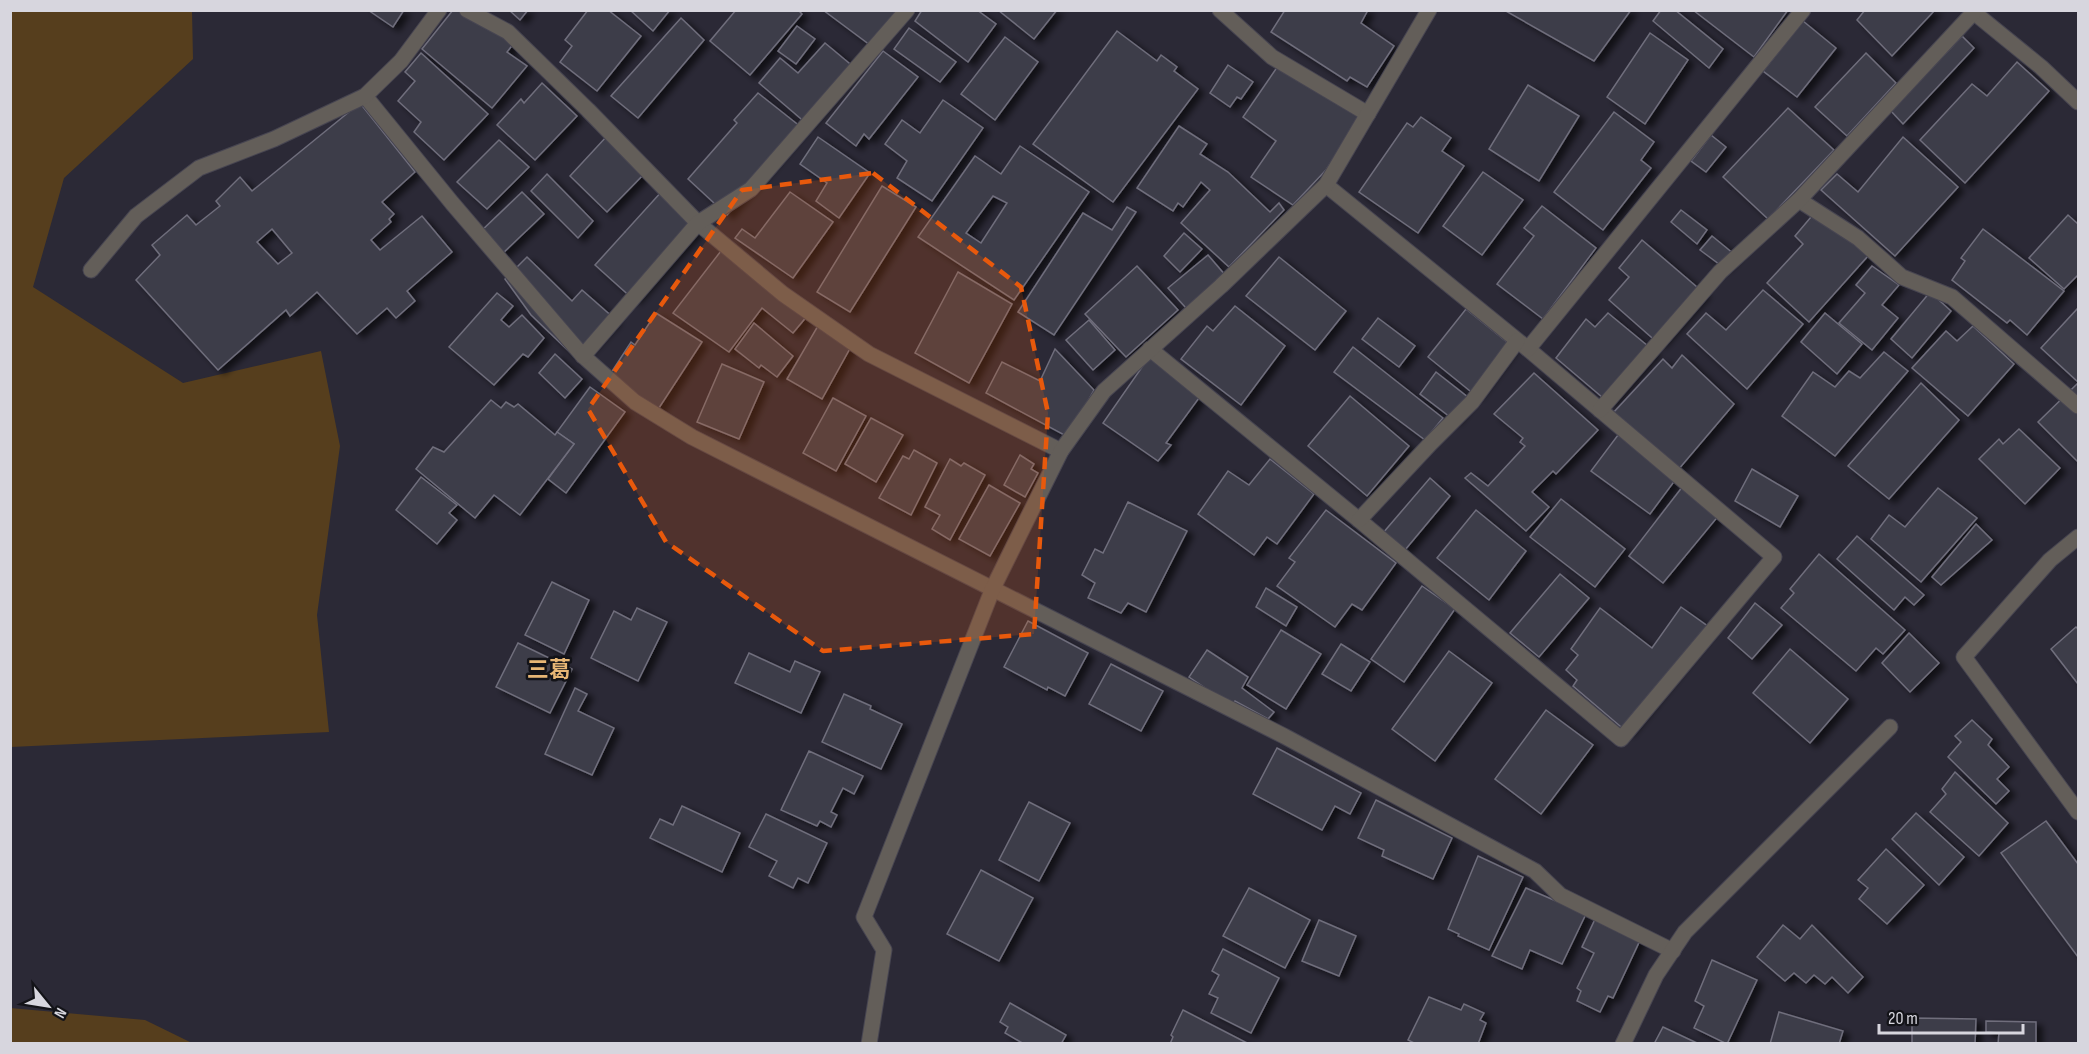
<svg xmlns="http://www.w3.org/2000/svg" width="2089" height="1054" viewBox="0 0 2089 1054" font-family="'Sofia Sans Condensed','Noto Sans JP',sans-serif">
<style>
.green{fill:#563e1d}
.building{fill:#3e3d4a;stroke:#6f6e7c;stroke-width:1.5;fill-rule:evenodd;filter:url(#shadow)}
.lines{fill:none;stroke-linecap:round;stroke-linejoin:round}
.minor-casing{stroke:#474551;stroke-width:17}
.minor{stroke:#635e59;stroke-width:15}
.marked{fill:#e8590c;fill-opacity:0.2;stroke:#e8590c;stroke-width:4.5;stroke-dasharray:12 8;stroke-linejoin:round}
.labels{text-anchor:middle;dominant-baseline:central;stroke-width:5;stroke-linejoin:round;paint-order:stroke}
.quarter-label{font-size:22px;font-weight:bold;fill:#e7b675;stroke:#131318}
</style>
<defs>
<filter id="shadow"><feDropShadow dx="6" dy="4" stdDeviation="3" flood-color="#0009"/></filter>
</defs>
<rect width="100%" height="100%" fill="#2b2936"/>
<!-- green -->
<g class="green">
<polygon points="11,10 192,11 193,59 64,178 33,287 183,383 321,351 340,446 317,615 329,732 11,747"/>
<polygon points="10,1008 145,1020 192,1043 11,1043"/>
</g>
<!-- building -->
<g class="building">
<polygon points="368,10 404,10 393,27"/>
<polygon points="453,10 474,10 514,43 507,52 527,66 492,108 422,49"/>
<polygon points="509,10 528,10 520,20"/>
<polygon points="588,10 608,10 641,36 597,91 560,62 572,46 565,40"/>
<polygon points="630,10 670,10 653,31"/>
<polygon points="736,10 798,10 802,14 750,75 710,41"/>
<polygon points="823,10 897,10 870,45"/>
<polygon points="922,10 977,10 996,24 968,62 915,21"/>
<polygon points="998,10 1057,10 1034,39"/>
<polygon points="1285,10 1368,10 1361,23 1394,46 1367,87 1350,77 1347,81 1271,32"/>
<polygon points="1504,10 1631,10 1594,61"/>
<polygon points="1661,10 1675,10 1723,49 1709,68 1653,21"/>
<polygon points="1693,10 1788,10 1754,57"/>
<polygon points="1865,10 1935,10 1892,56 1857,20"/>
<polygon points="681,18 704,40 638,118 611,96"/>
<polygon points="1803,21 1836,48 1797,97 1763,71"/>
<polygon points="797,26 815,39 796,64 778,51"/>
<polygon points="909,28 956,62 940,82 894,49"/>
<polygon points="1117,31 1157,61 1161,55 1177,67 1174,71 1198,89 1113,202 1033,144"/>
<polygon points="1650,33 1688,60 1645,124 1607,97"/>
<polygon points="1962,36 1974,48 1903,124 1891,111"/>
<polygon points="1005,37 1038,62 995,120 961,94"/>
<polygon points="825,43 855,68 807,124 759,83 780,58 798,73"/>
<polygon points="883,51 918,77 869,139 864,134 856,146 826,123"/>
<polygon points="421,53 488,114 444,160 414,132 421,122 398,101 415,81 405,72"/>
<polygon points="1866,53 1896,83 1847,136 1815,107"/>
<polygon points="2017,62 2049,91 1965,183 1920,140 1972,84 1987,96"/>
<polygon points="1280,63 1362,116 1326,170 1293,205 1251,177 1276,141 1243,117"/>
<polygon points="1228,65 1253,82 1241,99 1237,97 1230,107 1210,93"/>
<polygon points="542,83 577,116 535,160 497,125 521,99 524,103"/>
<polygon points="1528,85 1579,116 1539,181 1489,149"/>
<polygon points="758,93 801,127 727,215 688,179 737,123 734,120"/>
<polygon points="943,100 983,128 932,201 897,178 907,161 885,144 902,120 920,133"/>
<path d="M360,103L415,172L382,202L394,214L389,219L391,222L371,240L380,250L422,216L452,252L407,291L415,301L396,318L387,308L357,334L317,292L290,316L286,310L218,370L136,280L160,255L152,245L187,215L196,225L220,206L216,201L240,177L252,191ZM272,229L292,253L278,264L257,242Z"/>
<polygon points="1788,108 1834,150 1768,219 1723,177"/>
<polygon points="1614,112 1654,142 1641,160 1651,168 1603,230 1554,192"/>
<polygon points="1421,117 1451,138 1442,151 1464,166 1418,233 1359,192 1407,123 1413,127"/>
<polygon points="1179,126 1207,144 1200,154 1228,172 1270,212 1279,203 1284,210 1229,267 1181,223 1210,190 1201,182 1183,207 1178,203 1173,211 1137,188"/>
<polygon points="1711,135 1726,147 1706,172 1691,161"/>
<polygon points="607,136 646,172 607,212 570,176"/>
<polygon points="818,137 870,173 839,218 816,201 827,183 800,164"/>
<polygon points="1903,137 1958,187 1895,256 1821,190 1837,174 1858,192"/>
<polygon points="499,140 529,167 487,209 457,182"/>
<path d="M1020,146L1089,192L1014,300L918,237L975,156L1001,174ZM993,196L1007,203L981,243L966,233Z"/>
<polygon points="1483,172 1523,200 1482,255 1443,226"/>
<polygon points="547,174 593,221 578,238 531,191"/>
<polygon points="882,186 916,207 850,312 817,292"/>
<polygon points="663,190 702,225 634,300 595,265"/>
<polygon points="522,192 544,214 501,255 478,234"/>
<polygon points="790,192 833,222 793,278 735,238 742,229 755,238"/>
<polygon points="1542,206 1596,248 1543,319 1497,284 1534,236 1524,228"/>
<polygon points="1127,207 1136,212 1054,335 1018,312 1083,213 1112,230"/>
<polygon points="1681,210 1707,230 1697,244 1671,222"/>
<polygon points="1816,211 1868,256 1809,322 1767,283 1803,244 1795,236"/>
<polygon points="2068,215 2078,224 2078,275 2064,289 2029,258"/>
<polygon points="1983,229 2064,291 2027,335 2010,320 2007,323 1952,280 1965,261 1961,258"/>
<polygon points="1184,233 1202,249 1180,272 1164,256"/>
<polygon points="1712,236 1734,254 1723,267 1700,250"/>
<polygon points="1642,240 1704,293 1659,344 1609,300 1629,277 1619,268"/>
<polygon points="724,247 808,315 793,333 762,308 729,352 673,313"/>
<polygon points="1208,255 1226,276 1186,308 1168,288"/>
<polygon points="527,257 572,301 582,290 615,319 577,359 531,315 505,279"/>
<polygon points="1279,257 1346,311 1315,350 1246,296"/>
<polygon points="1137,266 1178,310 1126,357 1085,314"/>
<polygon points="1872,266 1899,285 1882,305 1898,318 1872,350 1839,323 1865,293 1856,285"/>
<polygon points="958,272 1012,304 969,383 915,353"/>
<polygon points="1763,290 1803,324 1747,389 1687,334 1706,313 1726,330"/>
<polygon points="1930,292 1951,311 1912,358 1891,339"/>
<polygon points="497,293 513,306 501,320 509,327 522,315 544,338 528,357 523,354 494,385 449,347"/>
<polygon points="1235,306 1285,346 1241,405 1181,359 1207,326 1213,331"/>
<polygon points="2078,308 2078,382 2041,348"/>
<polygon points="1466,309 1512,346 1475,395 1428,357"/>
<polygon points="656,313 702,342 657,411 607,379 631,342 635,345"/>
<polygon points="1608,313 1654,351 1609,403 1556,358 1586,319 1595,327"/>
<polygon points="1825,313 1862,344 1837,374 1801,342"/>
<polygon points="1378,318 1415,346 1399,367 1362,339"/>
<polygon points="1089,320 1115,350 1093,370 1066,340"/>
<polygon points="754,323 793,356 777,377 761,365 759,368 735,349"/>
<polygon points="819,324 853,343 822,399 787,379"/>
<polygon points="1973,326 2014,364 1968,416 1912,368 1946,331 1957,341"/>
<polygon points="1353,347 1443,418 1425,440 1334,372"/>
<polygon points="1055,349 1094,390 1068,437 986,393 1002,362 1040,381"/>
<polygon points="1884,352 1908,371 1835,456 1782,416 1813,372 1835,387 1849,371 1860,378"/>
<polygon points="555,354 582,379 565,398 539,373"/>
<polygon points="1682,355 1734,404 1678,470 1613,413 1663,359 1672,368"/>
<polygon points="1149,357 1199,398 1166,443 1171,445 1158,461 1103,423"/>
<polygon points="722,364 764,382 739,439 697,422"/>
<polygon points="1436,372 1469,398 1454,420 1420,394"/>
<polygon points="1534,373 1598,430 1556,474 1553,471 1532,492 1549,507 1526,531 1465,478 1471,473 1488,486 1525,446 1520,442 1523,438 1494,414"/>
<polygon points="1921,383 1959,420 1889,499 1848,466"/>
<polygon points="2077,384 2078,386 2078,462 2038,422"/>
<polygon points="590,387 625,412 566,493 548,479 574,444 557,432"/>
<polygon points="1350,396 1409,446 1367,496 1308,446"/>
<polygon points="833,398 866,416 836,471 803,453"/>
<polygon points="491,400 501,408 506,402 514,407 518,404 555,435 557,432 574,444 520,515 494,495 475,518 416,469 433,447 444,452"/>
<polygon points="871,418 903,435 876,482 845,464"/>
<polygon points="2019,429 2060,468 2025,504 1979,459 1999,439 2003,444"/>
<polygon points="1618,435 1676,479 1650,514 1591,471"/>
<polygon points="914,450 937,463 911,515 879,498 903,456 909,459"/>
<polygon points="1020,455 1034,464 1031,469 1038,473 1025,497 1004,485"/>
<polygon points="950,459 961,466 964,463 985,475 950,540 932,529 940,515 925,507"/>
<polygon points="1270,459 1314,494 1277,544 1267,537 1254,555 1198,514 1228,471 1249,485"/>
<polygon points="1752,469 1798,496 1780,527 1735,501"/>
<polygon points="421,477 457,505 449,513 457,520 437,544 396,510"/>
<polygon points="1430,478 1450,496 1405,550 1383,533"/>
<polygon points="989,485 1020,503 990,556 959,539"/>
<polygon points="1683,486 1720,514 1663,583 1629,556"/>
<polygon points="1938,488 1977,518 1921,582 1871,539 1889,515 1905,527"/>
<polygon points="1561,499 1625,549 1595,587 1530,537"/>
<polygon points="1128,502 1187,531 1146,612 1128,603 1121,613 1088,598 1095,583 1082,575 1095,549 1103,553"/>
<polygon points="1326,510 1396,563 1362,610 1352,604 1335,627 1277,586 1295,562 1289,558"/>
<polygon points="1476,510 1526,551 1489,600 1437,558"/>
<polygon points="1976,524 1992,540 1941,585 1932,577"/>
<polygon points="1857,536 1924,595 1914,605 1905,597 1894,610 1837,559"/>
<polygon points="1819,554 1905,630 1883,654 1876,648 1856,671 1781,608 1794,593 1790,589"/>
<polygon points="1560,574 1589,598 1539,657 1510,633"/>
<polygon points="552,582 589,600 564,654 525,635"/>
<polygon points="1422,586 1455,609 1404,682 1371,659"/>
<polygon points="1266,588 1297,607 1286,626 1256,607"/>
<polygon points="1755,603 1782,625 1752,659 1728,638"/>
<polygon points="1681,607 1709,627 1627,732 1573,686 1577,680 1566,670 1578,655 1571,649 1600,608 1652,648"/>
<polygon points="637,608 667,622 638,681 591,658 614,611 631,620"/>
<polygon points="1028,621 1088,653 1065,696 1048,687 1047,690 1004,667"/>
<polygon points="2076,627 2078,629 2078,684 2051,649"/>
<polygon points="1281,630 1321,654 1286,709 1247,685"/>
<polygon points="1909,633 1939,663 1910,692 1882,663"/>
<polygon points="518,643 572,669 550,713 496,687"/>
<polygon points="1341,644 1370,662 1351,691 1322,674"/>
<polygon points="1790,649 1848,699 1810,743 1753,693"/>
<polygon points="1207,650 1248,677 1242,688 1274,712 1268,719 1235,701 1232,706 1189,677"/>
<polygon points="1449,651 1492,683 1435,761 1392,729"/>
<polygon points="749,653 790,672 795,661 820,672 801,713 735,683"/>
<polygon points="1111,664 1163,691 1141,731 1089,704"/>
<polygon points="575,688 587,694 578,711 614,728 592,775 545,754"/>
<polygon points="844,694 871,706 870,709 902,724 881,769 822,742"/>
<polygon points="1546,710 1593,745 1541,814 1495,779"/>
<polygon points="1972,720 1992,739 1988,745 2009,767 1997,779 2009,791 1996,804 1948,757 1961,742 1955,736"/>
<polygon points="1277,748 1361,793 1350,814 1335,806 1322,830 1253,794"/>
<polygon points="809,751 863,776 854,794 843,788 831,812 837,815 831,827 820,821 817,826 781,810"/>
<polygon points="1955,772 2008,823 1979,856 1930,812 1946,794 1942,789"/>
<polygon points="1376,800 1452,838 1433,879 1382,856 1384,850 1358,838"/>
<polygon points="1029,802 1070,823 1039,881 999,860"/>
<polygon points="682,806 740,833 722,872 650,838 660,819 673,825"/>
<polygon points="1916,813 1964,857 1939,885 1892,839"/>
<polygon points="766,814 827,843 808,883 798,878 793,888 769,876 777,861 749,847"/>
<polygon points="2046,821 2078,864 2078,957 2001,853"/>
<polygon points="1886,849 1924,885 1887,924 1859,899 1868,888 1858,880"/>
<polygon points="1478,856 1523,877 1489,950 1458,936 1459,934 1448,929"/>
<polygon points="981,870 1033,898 999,961 947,934"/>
<polygon points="1249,888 1310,920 1285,968 1223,936"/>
<polygon points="1526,888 1586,914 1562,964 1530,950 1522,969 1492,956"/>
<polygon points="1597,915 1642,936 1613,998 1608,996 1600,1012 1577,1001 1581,991 1577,988 1594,953 1582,947"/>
<polygon points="1319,920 1356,936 1339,976 1302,961"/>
<polygon points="1783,925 1800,939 1812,925 1863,977 1848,993 1832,977 1825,984 1814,975 1806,983 1794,973 1785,981 1757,957"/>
<polygon points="1223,949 1279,978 1251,1033 1211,1013 1218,998 1209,994 1219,975 1212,971"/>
<polygon points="1712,960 1757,980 1727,1044 1694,1028 1704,1006 1695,1001"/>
<polygon points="1429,997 1461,1010 1464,1004 1484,1013 1480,1020 1486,1023 1478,1044 1416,1044 1408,1040"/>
<polygon points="1010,1003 1066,1035 1061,1044 1024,1044 1005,1033 1008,1027 1000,1022"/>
<polygon points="1183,1010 1247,1043 1247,1044 1170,1044 1173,1037 1171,1035"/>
<polygon points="1779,1012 1843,1031 1839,1044 1770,1044"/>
<polygon points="1912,1018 1976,1019 1975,1044 1912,1044"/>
<polygon points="1986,1021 2036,1022 2036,1044 1998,1044 1999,1033 1986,1032"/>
<polygon points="1663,1027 1699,1044 1654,1044"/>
</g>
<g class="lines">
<!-- minor casing -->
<g class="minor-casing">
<g id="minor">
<polyline points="467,10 508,32 588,110 698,223 783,294 869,354 1061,451"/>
<polyline points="1220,10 1272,57 1368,114"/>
<polyline points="1971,10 2041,67 2078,102"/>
<polyline points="365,96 452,203 583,356 635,402 692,437 1284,736 1535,871 1560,895 1673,951"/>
<polyline points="1799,200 1858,238 1902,277 1952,297 2078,406"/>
<polyline points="91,270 136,216 199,168 274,139 365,96 401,61 439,10"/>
<polyline points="1150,349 1359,520 1621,739 1774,557 1528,349 1326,185"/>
<polyline points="1528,349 1803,10"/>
<polyline points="583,356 698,223 751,189 907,10"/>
<polyline points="1600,410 1720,272 1799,200 1973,13"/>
<polyline points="1359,520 1431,443 1472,402 1517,341"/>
<polyline points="2078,537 2050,560 1964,657 2078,812"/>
<polyline points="869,1044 884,950 864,917 993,588 1061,451 1104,391 1221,286 1326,185 1429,10"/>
<polyline points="1623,1044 1656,975 1685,932 1890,727"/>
</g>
</g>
<!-- minor -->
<use href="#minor" class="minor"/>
</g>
<!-- marked area -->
<path class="marked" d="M873,173L1021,287L1048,413L1034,634L823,651L666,542L588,409L742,190Z"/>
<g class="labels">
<!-- quarter labels -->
<g class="quarter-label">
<text x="549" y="670">三葛</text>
</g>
</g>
<!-- border -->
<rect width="2089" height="1054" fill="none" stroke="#d7d6de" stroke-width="24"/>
<!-- north arrow -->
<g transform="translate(48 1006) rotate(120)" stroke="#131318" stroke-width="4.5" paint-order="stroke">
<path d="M0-4.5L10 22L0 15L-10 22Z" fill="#d7d6de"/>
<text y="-9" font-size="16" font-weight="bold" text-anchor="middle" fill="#d7d6de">N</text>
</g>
<!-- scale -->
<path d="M1879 1024v9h144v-9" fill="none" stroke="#d7d6de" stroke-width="3"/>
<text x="1888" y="1024" font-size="18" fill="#d7d6de" stroke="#131318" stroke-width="4.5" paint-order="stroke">20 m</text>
</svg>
